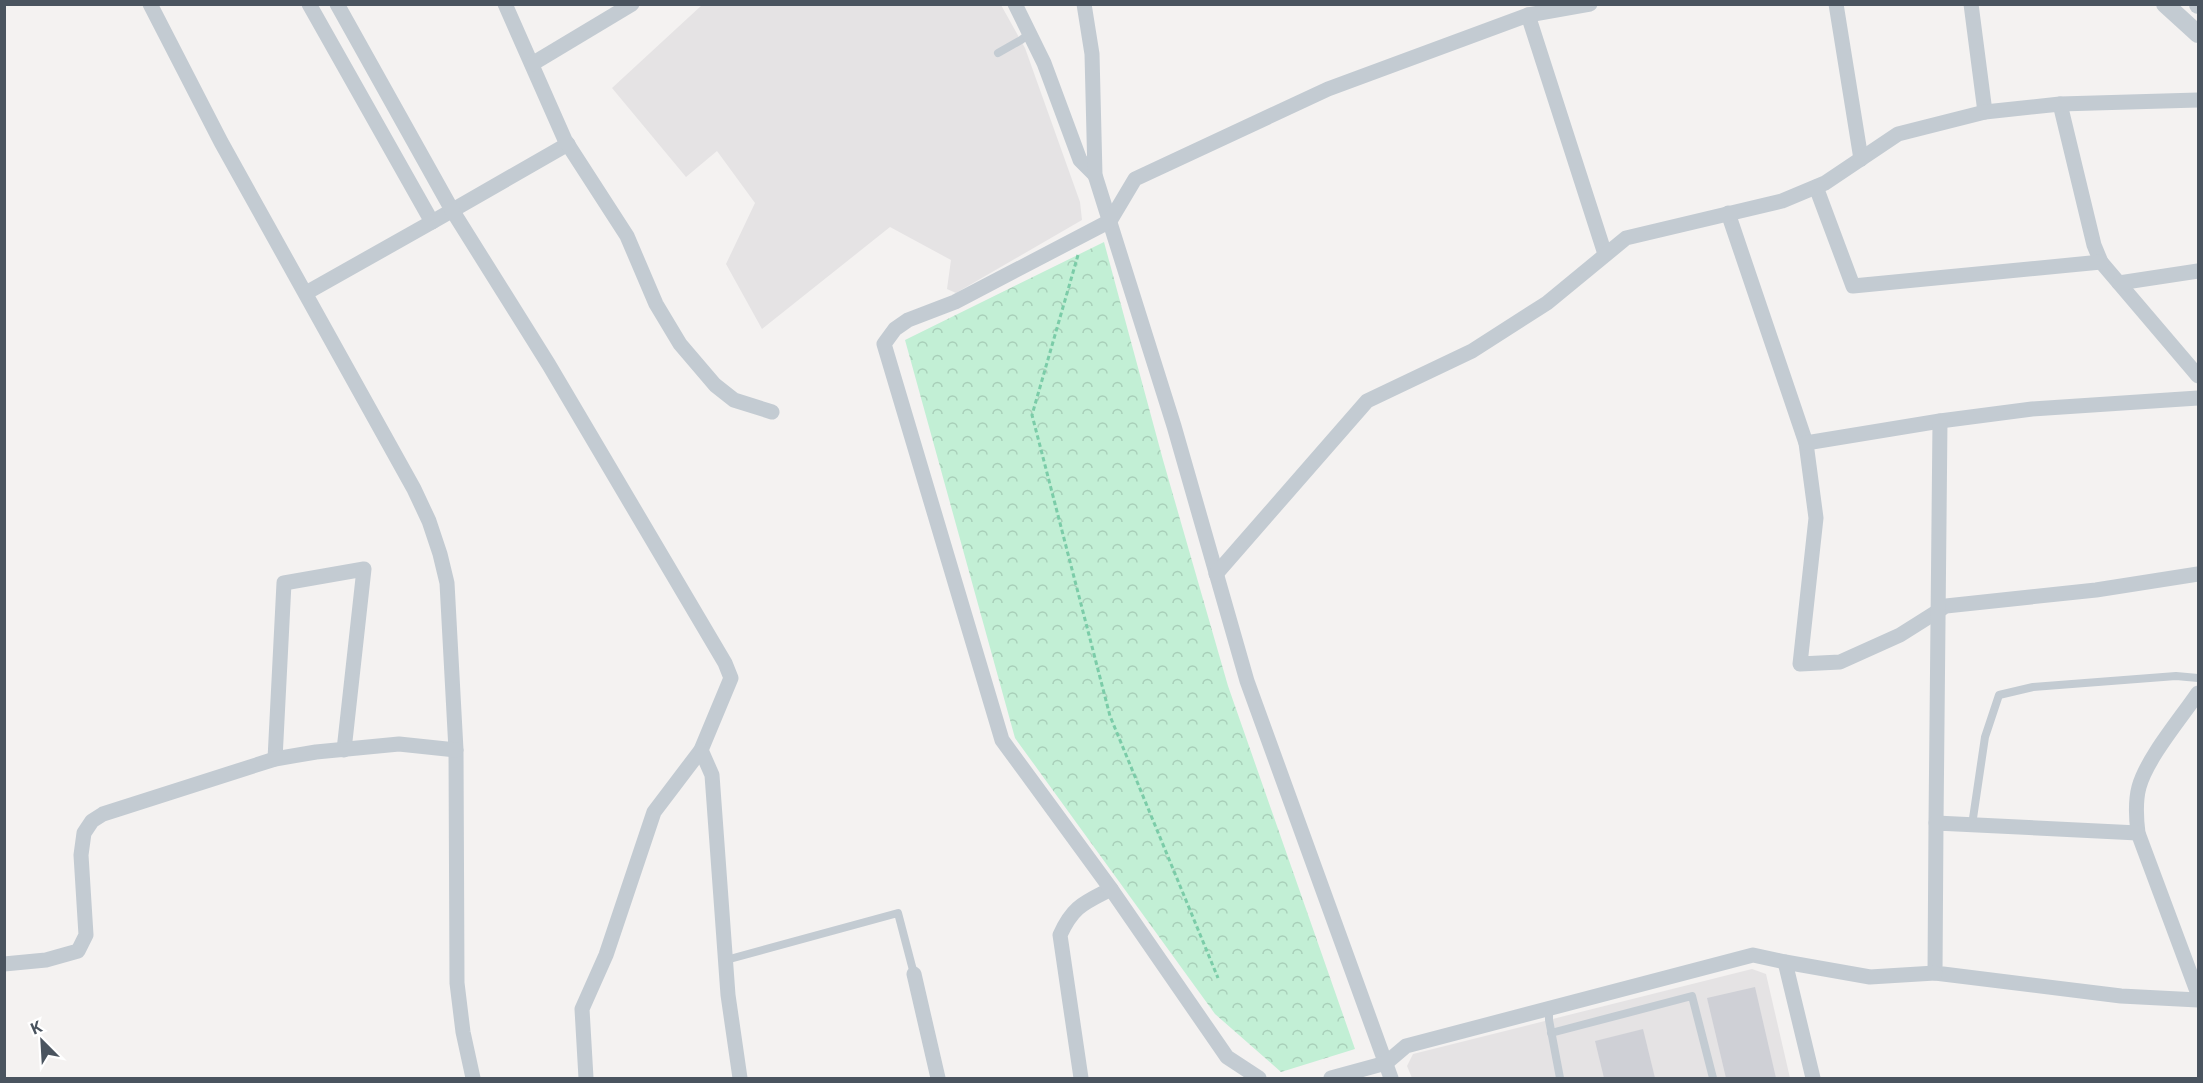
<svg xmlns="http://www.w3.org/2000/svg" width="2203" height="1083" viewBox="0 0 2203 1083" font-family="'Noto Sans',sans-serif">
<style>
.education{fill:#e5e3e4}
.park{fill:url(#park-crowns)}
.building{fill:#cfd0d6}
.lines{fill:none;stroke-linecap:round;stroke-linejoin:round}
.path{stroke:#7bcca8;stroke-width:3;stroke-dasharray:4.5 3;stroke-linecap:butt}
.service{stroke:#c3cbd2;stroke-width:8}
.minor{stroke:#c3cbd2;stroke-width:15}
.tertiary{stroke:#c3cbd2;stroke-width:18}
</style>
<defs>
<pattern id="park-crowns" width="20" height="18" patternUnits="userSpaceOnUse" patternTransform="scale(1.5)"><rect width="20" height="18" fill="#c2efd5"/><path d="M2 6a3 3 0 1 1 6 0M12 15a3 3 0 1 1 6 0" fill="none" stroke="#a8cfb9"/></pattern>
</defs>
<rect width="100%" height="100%" fill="#f4f2f1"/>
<!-- education -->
<g class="education">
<polygon points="702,5 1001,5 1025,48 1080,202 1082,220 956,293 947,289 951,260 890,227 762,329 726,264 755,203 717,151 686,177 612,88"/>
<polygon points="1752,969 1766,974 1790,1078 1412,1078 1407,1066 1413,1054"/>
</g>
<!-- park -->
<polygon class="park" points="1104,242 1163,460 1228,686 1355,1049 1281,1072 1215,1014 1015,738 905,340"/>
<!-- building -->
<g class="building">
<polygon points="1755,987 1776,1078 1726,1078 1707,998"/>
<polygon points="1643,1029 1655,1078 1604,1078 1595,1041"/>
</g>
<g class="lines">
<!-- path -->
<polyline class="path" points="1078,255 1032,415 1110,716 1218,978"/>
<!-- service -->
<g class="service">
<polyline points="998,53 1021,40 1029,34"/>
<polyline points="1972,825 1985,737 1999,695 2033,687 2176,676 2198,678"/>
<polyline points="726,960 898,913 914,974"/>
<polyline points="1549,1008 1549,1020 1560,1078"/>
<polyline points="1551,1033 1692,996 1713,1078"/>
</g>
<!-- minor -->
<g class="minor">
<polyline points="150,4 221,142 414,489 429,521 440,554 447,583 456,750 457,983 463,1032 473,1078"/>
<polyline points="309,4 432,222 568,144"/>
<polyline points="337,4 452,210 549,365 725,663 731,678 701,750 654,812 606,955 582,1009 586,1078"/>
<polyline points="505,4 565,140 627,236 656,304 680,344 715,385 734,400 772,412"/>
<polyline points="1015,4 1044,63 1080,160 1095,175"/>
<polyline points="1084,4 1092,54 1095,175 1174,426 1247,681 1391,1078"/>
<polyline points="1836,4 1861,159"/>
<polyline points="1971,4 1985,112"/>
<polyline points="1528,15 1605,254"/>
<polyline points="532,64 632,4"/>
<polyline points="2060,104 2094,245 2101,262 2198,376"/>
<polyline points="1816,187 1853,286 2101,262"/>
<polyline points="1728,213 1806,443 1816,518 1800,664 1840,662 1900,635 1946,606 2096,590 2198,574"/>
<polyline points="2119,283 2198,271"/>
<polyline points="306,293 432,222"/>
<polyline points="1806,443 1940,421 2032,409 2198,398"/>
<polyline points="1216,574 1367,401 1472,351 1547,303 1626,238 1782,201 1825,183 1898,134 1985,112 2060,104 2198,100"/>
<path d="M2198,693C2181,718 2147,758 2139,787C2135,802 2136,817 2138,833L2198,994"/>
<polyline points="701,750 712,775 728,995 740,1078"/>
<polyline points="275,759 284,583 364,569 344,750"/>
<polyline points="1936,823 1940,421"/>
<polyline points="2138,833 1936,823 1935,973 2121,996 2198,1000"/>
<polyline points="4,964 46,960 78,951 86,935 81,855 84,833 92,821 103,814 275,759 316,752 399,744 456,750"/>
<polyline points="914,974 938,1078"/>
<path d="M1081,1078L1060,935C1073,906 1084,903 1111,889"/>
<polyline points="1259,1078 1227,1057 1111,889 1002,740 884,344 895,329 908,320 955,302 1110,221 1135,179 1328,89 1528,15 1590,4"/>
<polyline points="1331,1078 1386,1063 1406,1046 1753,955 1785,962"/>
<polyline points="1813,1078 1785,962 1870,977 1935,973"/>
</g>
<!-- tertiary -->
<g class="tertiary">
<polyline points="2165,4 2198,34"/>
<polyline points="2198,4 2198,5"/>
</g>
</g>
<!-- border -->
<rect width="2203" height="1083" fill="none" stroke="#4a545f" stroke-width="12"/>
<!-- north arrow -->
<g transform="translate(42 1041) rotate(336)" stroke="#ffffff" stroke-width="4.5" paint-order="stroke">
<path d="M0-4.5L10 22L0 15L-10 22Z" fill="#4a545f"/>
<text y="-9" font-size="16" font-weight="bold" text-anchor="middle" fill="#4a545f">K</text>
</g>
</svg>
